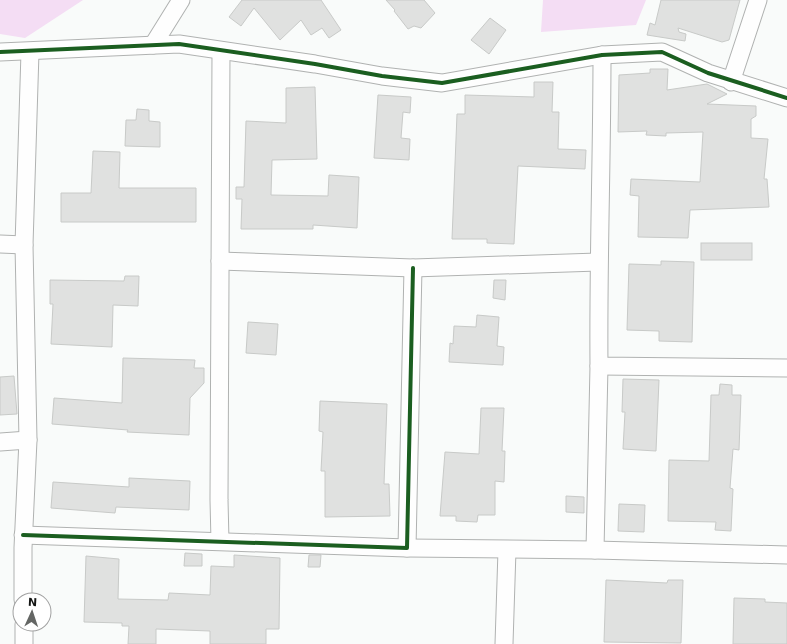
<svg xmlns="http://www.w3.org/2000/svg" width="787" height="644" viewBox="0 0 787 644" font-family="'DejaVu Sans',sans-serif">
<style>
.green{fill:#f4ddf4}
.building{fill:#e0e1e0;stroke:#c8cac8}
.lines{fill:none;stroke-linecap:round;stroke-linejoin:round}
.minor-casing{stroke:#b0b2b1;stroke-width:19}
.minor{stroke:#fefefe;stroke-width:17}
.cycleway-casing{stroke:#fff;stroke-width:6}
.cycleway{stroke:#1b5e20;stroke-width:4}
</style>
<rect width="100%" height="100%" fill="#f9fbfa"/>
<!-- green -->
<g class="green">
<polygon points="0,0 83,0 25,38 0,34"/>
<polygon points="543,0 646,0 636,25 541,32"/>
</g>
<!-- building -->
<g class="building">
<polygon points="242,0 321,0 341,30 329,38 322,28 311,35 301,20 280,40 254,8 241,26 229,17"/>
<polygon points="386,0 424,0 435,13 421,28 414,26 408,29 394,11 395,10"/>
<polygon points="661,0 740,0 729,40 722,42 678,28 679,32 686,34 685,41 647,35 650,23 655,25"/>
<polygon points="490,18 506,30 489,54 471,40"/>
<polygon points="650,69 668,69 667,90 707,84 727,94 707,104 756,106 756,116 751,119 751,138 768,139 764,179 767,179 769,207 690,210 688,238 638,237 639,196 630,195 631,179 700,182 703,132 666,133 666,136 646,135 647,131 618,132 619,75 650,73"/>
<polygon points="534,82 553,82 552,112 559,112 558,149 586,150 585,169 518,166 514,244 487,243 487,239 452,239 457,114 465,114 465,95 534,97"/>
<polygon points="315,87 317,159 272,160 271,195 328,196 329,175 359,177 357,228 313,225 313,229 241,229 242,199 236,199 236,187 244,187 246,121 286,123 286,88"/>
<polygon points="378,95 411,97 410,113 403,112 401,138 410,139 409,160 374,158"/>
<polygon points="137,109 149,110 149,121 160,122 160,147 125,146 126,120 136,120"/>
<polygon points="93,151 120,152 119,188 196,188 196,222 61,222 61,193 91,193"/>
<rect x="701" y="243" width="51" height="17"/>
<polygon points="661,261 694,262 692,342 659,341 659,331 627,330 629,264 661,265"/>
<polygon points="125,276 139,276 138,306 113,305 112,347 51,344 53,304 50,304 50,280 124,281"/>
<polygon points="494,280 506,280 505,300 493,298"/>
<polygon points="477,315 499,317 497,346 504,347 503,365 449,362 450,343 453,344 454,326 476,327"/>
<polygon points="248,322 278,324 276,355 246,353"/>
<polygon points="123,358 195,360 194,368 204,368 204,383 190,398 189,435 127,432 128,430 52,424 54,398 122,403"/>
<polygon points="14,376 17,414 0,415 0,377"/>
<polygon points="623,379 659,380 656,451 623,449 625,412 622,412"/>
<polygon points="720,384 732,385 732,395 741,395 739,450 733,449 730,488 733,489 731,531 715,530 716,522 668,521 669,460 709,461 711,395 719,395"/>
<polygon points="320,401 387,404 384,484 389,484 390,516 325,517 325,471 321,471 323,432 319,431"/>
<polygon points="481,408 504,408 502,451 505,451 504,482 495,481 495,515 478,515 477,522 456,521 456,516 440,516 445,452 479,454"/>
<polygon points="129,478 190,481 189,510 116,507 115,513 51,508 53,482 129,487"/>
<polygon points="566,496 584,497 584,513 566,512"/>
<polygon points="619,504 645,505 644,532 618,531"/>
<polygon points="185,553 202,554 202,566 184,566"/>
<polygon points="234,555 280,558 279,629 266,629 266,644 210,644 210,631 156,629 156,644 128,644 129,626 122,626 122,623 84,622 86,556 119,559 118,599 168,600 169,593 210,595 211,566 234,567"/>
<polygon points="309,555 321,555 320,567 308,567"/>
<polygon points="606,580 667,583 668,580 683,580 681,643 604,642"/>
<polygon points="734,598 765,599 765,602 787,603 787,644 733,644"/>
</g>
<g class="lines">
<!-- minor casing -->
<g class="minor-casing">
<g id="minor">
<polyline points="153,45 181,0"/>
<polyline points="0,52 179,44 315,64 382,76 442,83 602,55 662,52 708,73 787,98"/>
<path d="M602,55C602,159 598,263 599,366L787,368"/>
<polyline points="731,82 758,0"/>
<polyline points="0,244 24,245"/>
<polyline points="220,261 413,268 598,262"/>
<polyline points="0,442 28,440"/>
<polyline points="23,535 407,548 413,268"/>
<polyline points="220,541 219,500 221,52"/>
<polyline points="407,548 595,550 787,555"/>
<polyline points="595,550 599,366"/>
<polyline points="23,600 23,548 28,440 24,245 30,52"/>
<polyline points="24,624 24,644"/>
<polyline points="504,644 507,550"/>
</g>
</g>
<!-- minor -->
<use href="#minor" class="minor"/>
<!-- cycleway casing -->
<g class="cycleway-casing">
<g id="cycleway">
<polyline points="0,52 179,44 315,64 382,76 442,83 602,55 662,52 708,73 787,98"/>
<polyline points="23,535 407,548 413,268"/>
</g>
</g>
<!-- cycleway -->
<use href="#cycleway" class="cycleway"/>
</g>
<!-- north arrow -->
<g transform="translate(32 612) rotate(3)"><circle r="19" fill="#ffffff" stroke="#a1a1a1"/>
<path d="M0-3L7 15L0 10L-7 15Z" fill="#646664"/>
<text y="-6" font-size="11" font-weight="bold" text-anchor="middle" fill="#141514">N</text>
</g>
</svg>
